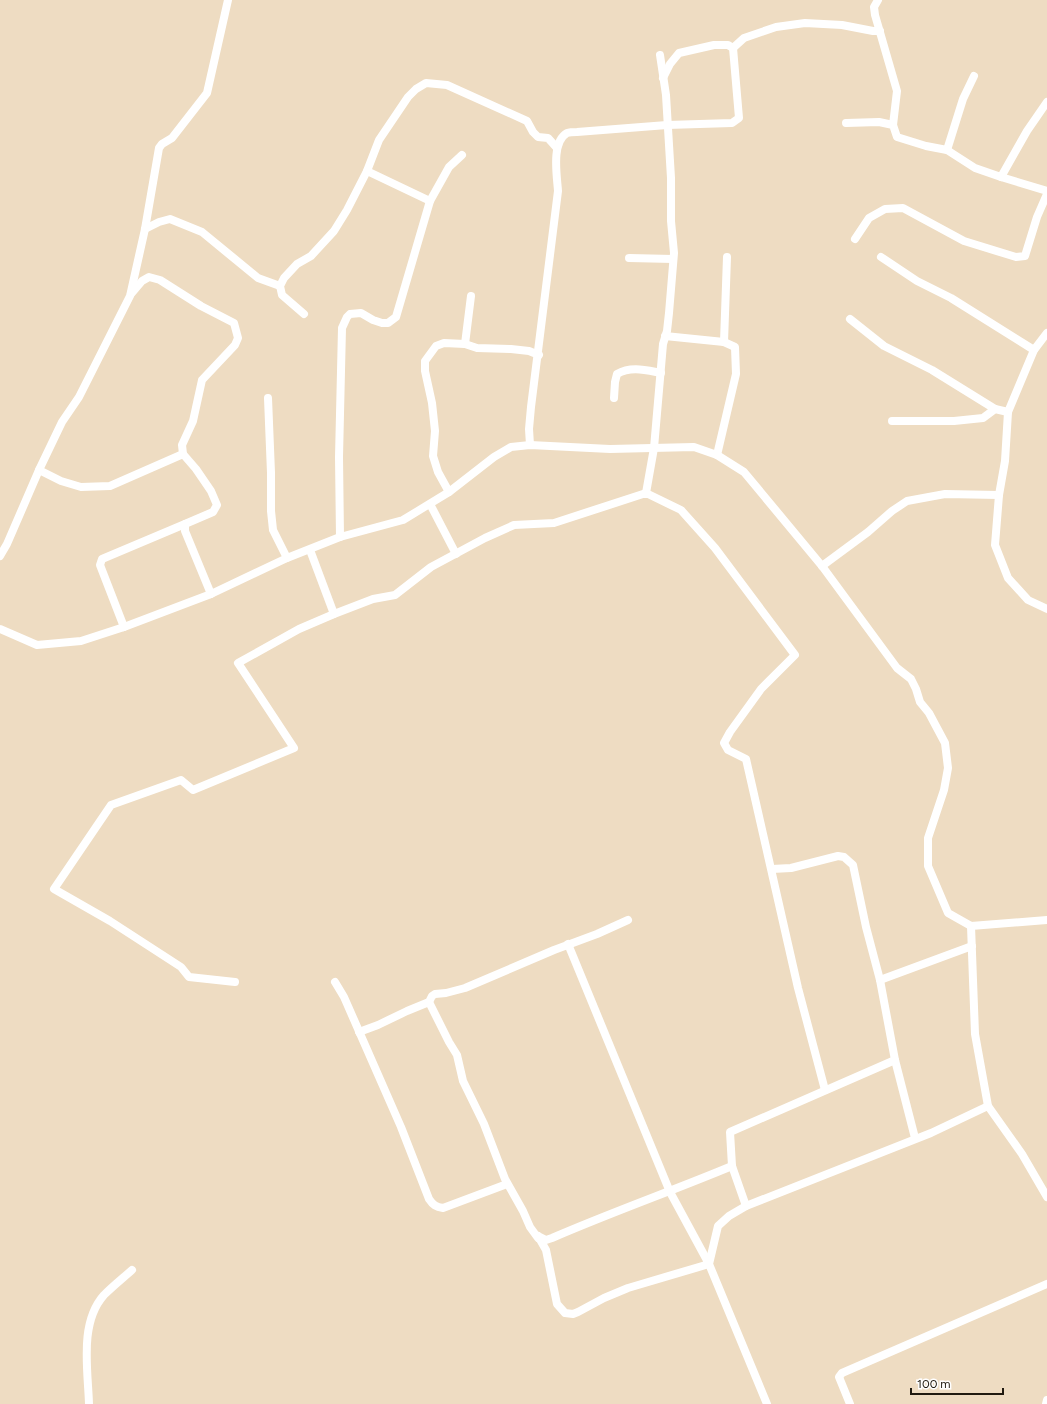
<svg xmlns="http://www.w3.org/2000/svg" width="1047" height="1404" viewBox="0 0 1047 1404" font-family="Figtree,sans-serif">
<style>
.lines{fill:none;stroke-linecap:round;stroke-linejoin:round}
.minor{stroke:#fff;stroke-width:8}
</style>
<rect width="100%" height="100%" fill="#eedcc2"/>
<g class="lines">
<!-- minor -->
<g class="minor">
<polyline points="878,0 874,7 875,15 897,91 893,125"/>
<polyline points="733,48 744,38 776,27 805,23 842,25 873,31 880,31"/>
<polyline points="846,123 879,122 893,125 897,137 926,146 947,150 975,168 1001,177 1047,191"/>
<polyline points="947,150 963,99 974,76"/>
<polyline points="367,171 430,201"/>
<polyline points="1001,177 1027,131 1047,102"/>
<polyline points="145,229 159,222 170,219 202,232 258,278 280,286"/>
<polyline points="855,239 869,218 885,209 903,208 964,241 1016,257 1025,256 1037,217 1047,194"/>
<polyline points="881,257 917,281 951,298 1034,350"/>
<polyline points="629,258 673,259"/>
<polyline points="131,294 142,281 149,277 160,280 201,306 234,323 238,338 235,345 202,380 193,421 182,445 183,454 196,469 211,491 217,505 213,512 185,524 185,531 211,594"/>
<polyline points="304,314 282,295 280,286 284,278 297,264 311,256 334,231 347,210 367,171 379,140 408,97 416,89 426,83 447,85 527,121 533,132 538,137 548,138 557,148"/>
<polyline points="850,319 884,346 932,370 995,409"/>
<polyline points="1047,333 1034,350 1008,412 1005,461 999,495 995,545 1008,578 1028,600 1047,609"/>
<polyline points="665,336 724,342 735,347 736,374 717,455"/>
<polyline points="724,342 727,257"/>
<polyline points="465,344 471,296"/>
<polyline points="268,398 271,473 271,511 273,530 287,558"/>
<path d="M614,398L615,382L617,374C631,366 645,370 661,373"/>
<polyline points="892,421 954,421 983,418 995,409 1008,412"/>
<path d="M530,445L529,429L531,407L558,191C557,176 551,142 567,133C570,132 574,132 577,132L667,125L732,123L739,118L733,48L728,45H714L679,53L670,64L663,78"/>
<polyline points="39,470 61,481 81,487 110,486 183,454"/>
<polyline points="449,492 438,472 433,456 435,431 432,403 425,371 425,361 436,346 444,343 465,344 477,348 511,349 529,351 539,355"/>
<polyline points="646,493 654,448 663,344 667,331 669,313 674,253 671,221 671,178 666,95 660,55"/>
<polyline points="430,504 456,554"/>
<polyline points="340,537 339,457 342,328 347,317 350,314 361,313 373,320 382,323 388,323 396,317 430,201 449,167 462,155"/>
<polyline points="310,550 334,614"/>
<polyline points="0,556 7,544 39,470 62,422 79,397 130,296 145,229 159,148 162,144 172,138 207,93 228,0"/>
<polyline points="822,566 868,532 892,511 907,501 945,494 999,495"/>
<polyline points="124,627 100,565 102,559 185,524"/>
<polyline points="0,629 37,645 81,641 124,627 211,594 287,558 340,537 403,520 449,492 494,457 511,447 530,445 610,449 694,447 717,455 744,472 822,566 897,668 911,679 916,689 920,702 929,713 945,743 948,768 944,790 928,838 928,866 948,913 971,926 1047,920"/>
<polyline points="772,869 791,868 838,856 844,857 853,865 866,927 880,980 895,1060 915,1138"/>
<polyline points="971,926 975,1034 988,1106 1022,1154 1047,1197"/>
<polyline points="880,980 972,946"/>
<polyline points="235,982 189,977 181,967 110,921 54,889 111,805 181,780 193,790 294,748 238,663 299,629 334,614 373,599 395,595 431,567 485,538 514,525 554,523 646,493 681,510 715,548 795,655 761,689 730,732 724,743 728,750 746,759 798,988 825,1090"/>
<path d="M335,982L344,997L401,1127L429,1199C433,1205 436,1207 443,1208L507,1184"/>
<path d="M429,1002L449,1042L457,1055L463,1081L484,1124L505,1179L523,1211L530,1227L538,1238V1236L546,1240L552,1238C612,1212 672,1191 732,1166"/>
<polyline points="359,1032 378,1025 407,1011 429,1002 432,996 435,994 446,993 465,988 554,950 597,934 628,920"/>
<polyline points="746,1206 732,1166 730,1132 895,1060"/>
<polyline points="538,1236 546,1250 557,1304 565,1313 573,1314 578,1312 604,1298 628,1288 709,1264 670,1192 568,944"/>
<path d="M89,1404C88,1370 79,1323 104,1295C113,1286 123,1278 132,1270"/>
<polyline points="767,1404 709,1264 718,1226 729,1216 746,1206 931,1133 988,1106"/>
<polyline points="850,1404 839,1377 842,1373 1047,1284"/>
<polyline points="1046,1404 1047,1400"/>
</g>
</g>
<!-- scale -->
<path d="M911 1388v6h92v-6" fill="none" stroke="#201a10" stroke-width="2"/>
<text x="917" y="1388" font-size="12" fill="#201a10" stroke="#ffffff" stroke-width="3" paint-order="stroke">100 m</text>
</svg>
